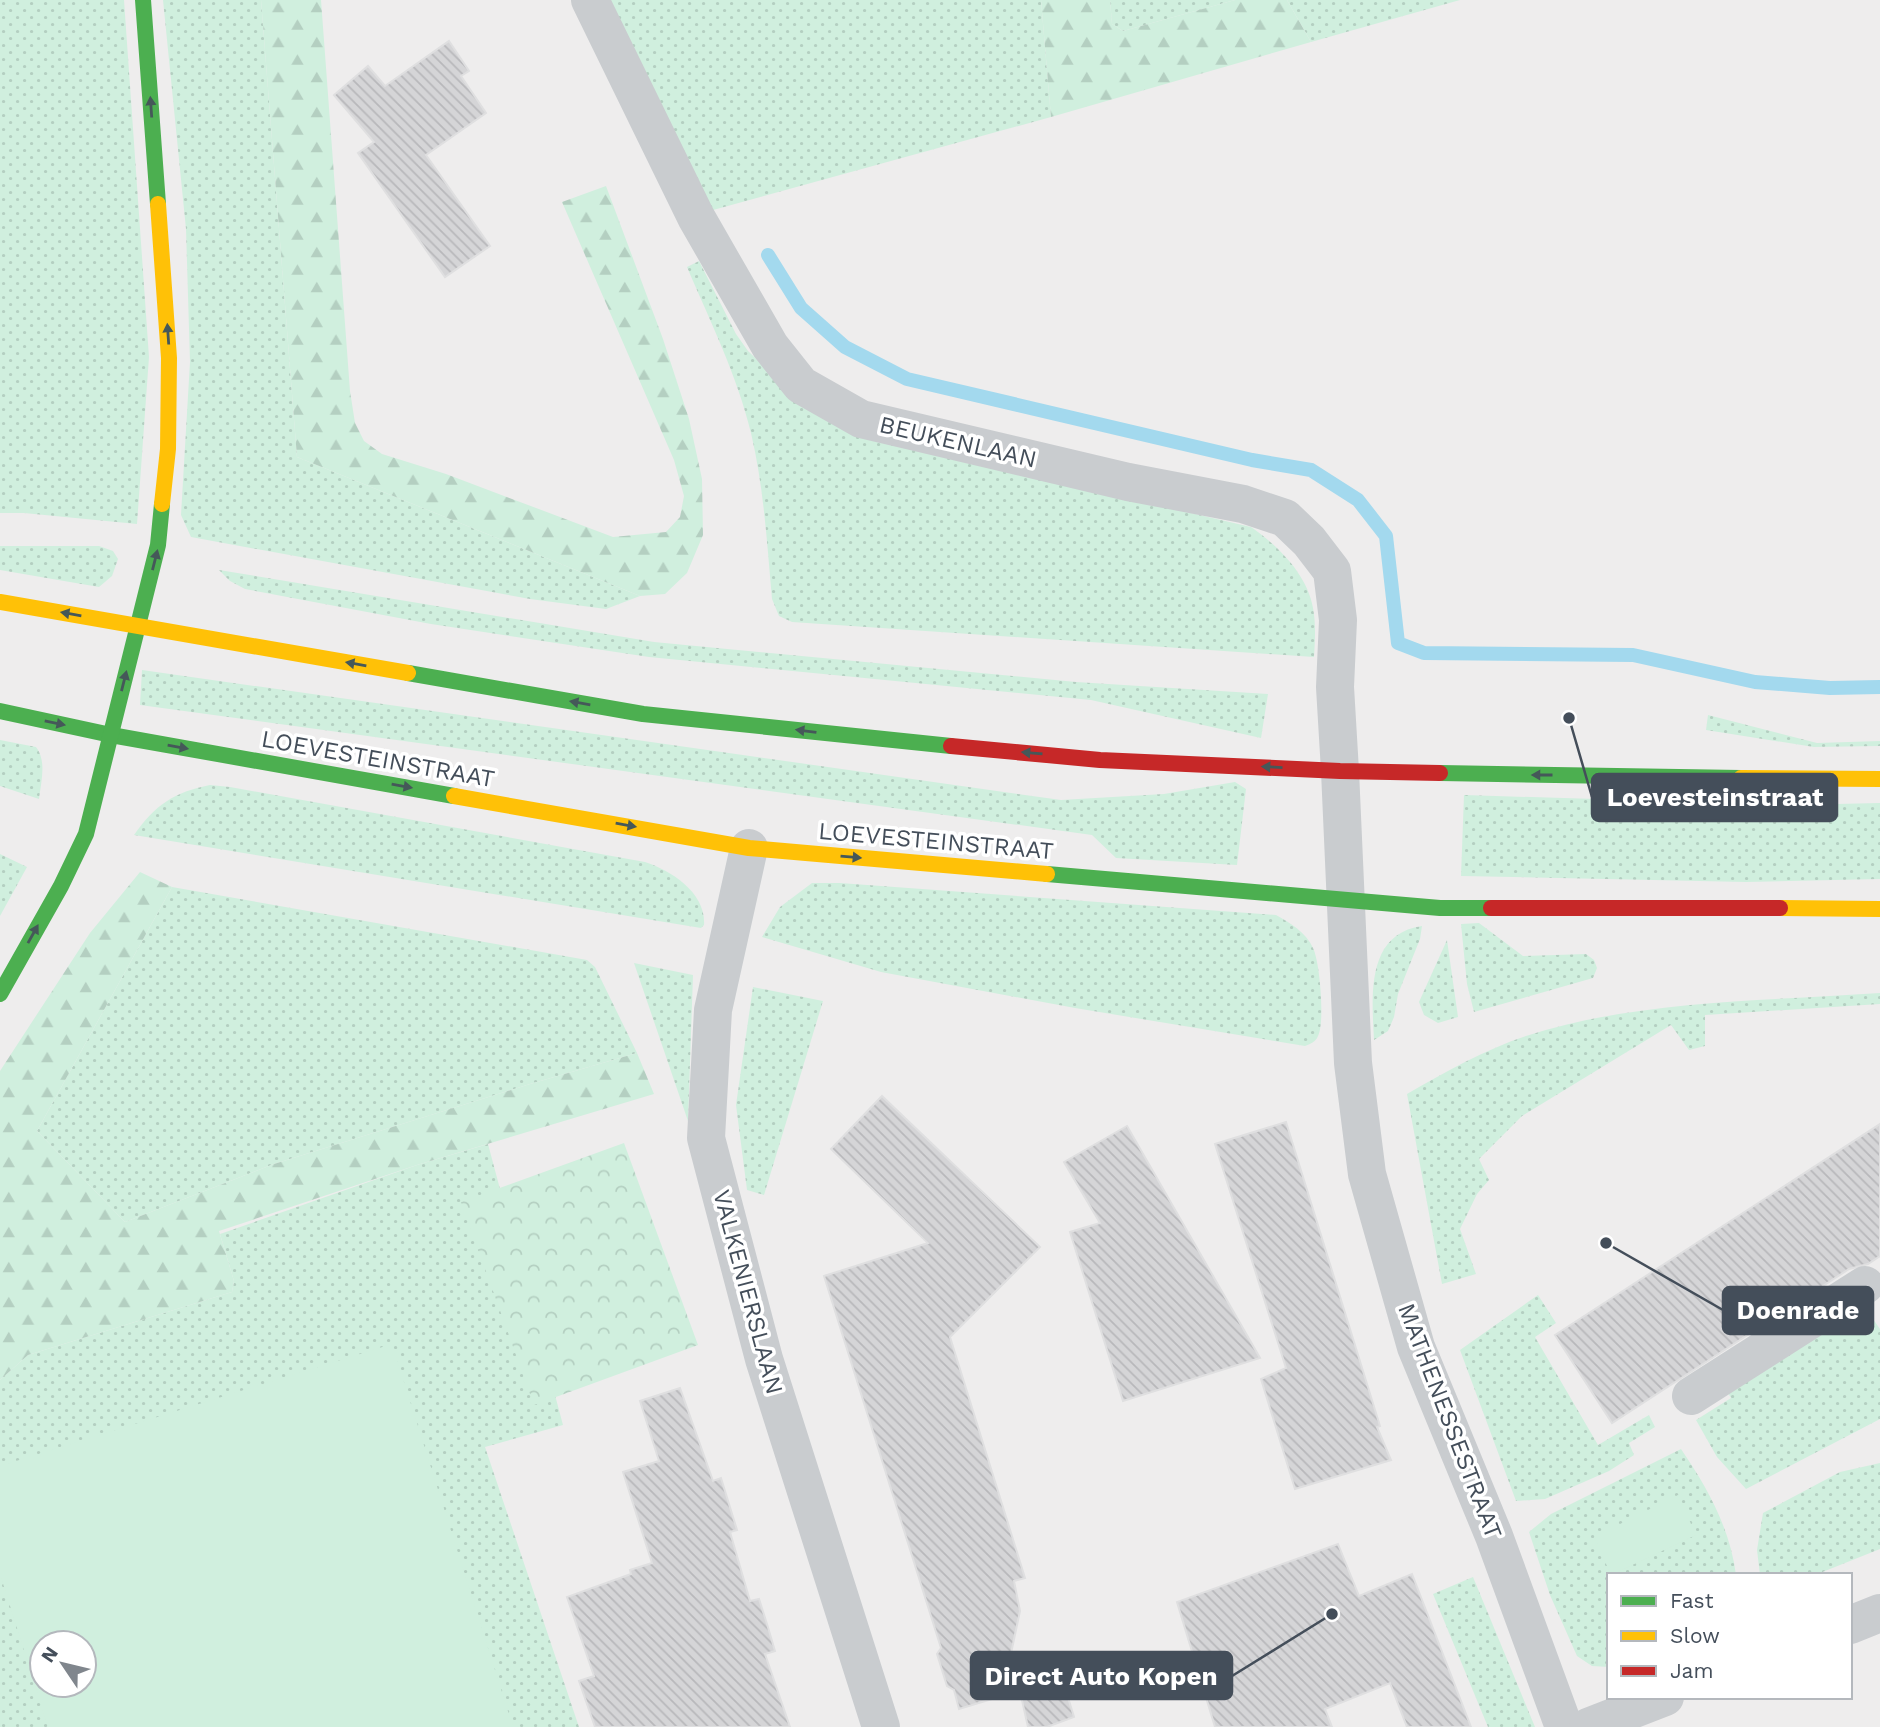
<svg xmlns="http://www.w3.org/2000/svg" width="1880" height="1727" viewBox="0 0 1880 1727" font-family="'Work Sans',sans-serif">
<style>
.grass{fill:url(#grass-dots);fill-rule:evenodd}
.forest{fill:url(#forest-firs)}
.park{fill:url(#park-crowns)}
.pitch{fill:#d0efde;fill-rule:evenodd}
.lines{fill:none;stroke-linecap:round;stroke-linejoin:round}
.stream{stroke:#a3d9ee;stroke-width:14}
.building{fill:url(#building-back-hatch);stroke:#dfdfe0;stroke-width:2}
.street{stroke:#c9cccf;stroke-width:38}
.fast{stroke:#4caf50;stroke-width:16}
.slow{stroke:#ffc107;stroke-width:16}
.jam{stroke:#c62828;stroke-width:16}
.oneway{fill:#455859}
.labels{text-anchor:middle;dominant-baseline:central;stroke-width:7;stroke-linejoin:round;paint-order:stroke}
.street-label{font-size:24px;fill:#444e5a;stroke:#fff}
.leader{fill:none;stroke:#444e5a;stroke-width:2.5}
.callout-dot{fill:#444e5a;stroke:#fff;stroke-width:2.5}
.callout{fill:#444e5a;stroke:#444e5a;stroke-width:2.5}
.callout-label{font-size:26px;text-anchor:middle;font-weight:bold;fill:#fff}
</style>
<defs>
<pattern id="grass-dots" width="8" height="8" patternUnits="userSpaceOnUse" patternTransform="scale(1.75)"><rect width="8" height="8" fill="#d0efde"/><path d="M2 2h.1M6 6h.1" fill="none" stroke="#b4cfc1" stroke-width="1.8" stroke-linecap="round"/></pattern>
<pattern id="forest-firs" width="22" height="20" patternUnits="userSpaceOnUse" patternTransform="scale(1.75)"><rect width="22" height="20" fill="#d0efde"/><path d="M5 1l3.5 6h-7zM16 11l3.5 6h-7z" fill="#b4cfc1"/></pattern>
<pattern id="park-crowns" width="20" height="18" patternUnits="userSpaceOnUse" patternTransform="scale(1.75)"><rect width="20" height="18" fill="#d0efde"/><path d="M2 6a3 3 0 1 1 6 0M12 15a3 3 0 1 1 6 0" fill="none" stroke="#b4cfc1"/></pattern>
<pattern id="building-back-hatch" width="6" height="6" patternUnits="userSpaceOnUse" patternTransform="scale(1.75)"><rect width="6" height="6" fill="#d5d5d7"/><path d="M-1 5l2 2M0 0l6 6M5-1l2 2" fill="none" stroke="#b8b8bb"/></pattern>
</defs>
<rect width="100%" height="100%" fill="#eeeded"/>
<!-- grass -->
<g class="grass">
<polygon points="0,0 124,0 149,357 137,524 24,513 0,513"/>
<polygon points="163,0 261,0 297,457 640,596 606,609 530,599 191,537 181,515 190,362 186,229"/>
<polygon points="594,0 1041,0 1051,117 695,215"/>
<polygon points="1110,0 1235,0 1123,31 1112,24"/>
<polygon points="1287,0 1460,0 1311,42"/>
<path d="M699,261L736,334L748,351L795,396L861,436L1251,527C1278,546 1307,574 1313,608C1316,623 1315,641 1314,657L792,622L779,616L772,599C767,544 764,488 751,433C737,375 710,321 687,267Z"/>
<polygon points="0,546 99,546 113,551 118,559 112,576 99,587 0,570"/>
<polygon points="219,570 654,642 1076,682 1268,694 1261,738 1091,700 649,657 431,624 245,589 230,581"/>
<polygon points="142,670 1061,800 1164,794 1235,782 1246,789 1237,865 1116,858 1092,835 140,705"/>
<polygon points="1708,715 1817,743 1880,741 1880,746 1814,747 1706,730"/>
<path d="M0,740L36,747C47,761 41,782 39,799L0,786Z"/>
<path d="M210,785L230,787L645,862C672,871 706,893 704,925L701,928L134,835C155,805 174,792 210,785Z"/>
<polygon points="1464,795 1792,805 1880,803 1880,879 1746,882 1461,876"/>
<polygon points="0,854 27,867 0,916"/>
<path d="M812,883H840L1276,915C1290,923 1306,932 1313,948C1320,962 1325,1023 1318,1036C1316,1042 1310,1044 1305,1046L1075,1008L881,972L762,937L780,907Z"/>
<polygon points="172,887 587,960 595,967 637,1053 530,1084 274,1164 125,1222 37,1131"/>
<polygon points="1479,923 1523,956 1586,954 1594,960 1597,968 1593,978 1474,1012 1467,984 1461,924"/>
<path d="M1422,926L1420,939L1398,994L1394,1017L1388,1031L1374,1040C1372,998 1365,934 1422,926Z"/>
<polygon points="1447,940 1458,1017 1438,1023 1424,1015 1419,1002"/>
<polygon points="634,963 693,975 688,1121"/>
<polygon points="753,987 823,1001 764,1195 747,1190 736,1105"/>
<path d="M1880,993V1004L1705,1015V1046L1689,1050L1671,1025L1522,1116L1479,1159L1489,1180L1477,1194L1460,1229L1476,1274L1442,1284L1407,1094C1445,1072 1484,1050 1526,1036C1636,1000 1765,1001 1880,993Z"/>
<path d="M488,1144L563,1425L485,1447L579,1727H0V1380L28,1355L232,1292L234,1281L220,1234L417,1165ZM42,1643H84V1685H42Z"/>
<polygon points="1538,1295 1556,1323 1535,1337 1598,1445 1649,1415 1655,1427 1629,1443 1634,1455 1609,1471 1545,1499 1516,1501 1460,1350"/>
<polygon points="1859,1299 1880,1329 1880,1419 1746,1489 1717,1457 1696,1420 1731,1398 1724,1386"/>
<path d="M1681,1449C1707,1487 1730,1528 1736,1575H1609V1667L1592,1666L1577,1656L1550,1595L1529,1532L1551,1514Z"/>
<polygon points="1880,1463 1880,1549 1815,1575 1760,1575 1757,1550 1763,1513 1840,1472"/>
<polygon points="1473,1577 1535,1727 1488,1727 1433,1594"/>
</g>
<!-- forest -->
<g class="forest">
<polygon points="261,0 321,0 350,391 355,423 364,441 382,454 446,474 613,537 666,532 680,517 684,496 674,460 562,202 606,186 663,339 689,419 702,479 703,535 687,573 665,594 640,596 297,457"/>
<polygon points="1041,0 1110,0 1112,24 1123,31 1235,0 1287,0 1311,42 1051,117"/>
<polygon points="140,872 172,887 37,1131 125,1222 274,1164 530,1084 637,1053 654,1094 417,1165 219,1231 234,1281 232,1292 28,1355 0,1380 0,1071 90,933"/>
</g>
<!-- park -->
<polygon class="park" points="624,1143 698,1345 534,1405 461,1202"/>
<!-- pitch -->
<g class="pitch">
<path d="M392,1344L513,1727H48L0,1574V1466ZM42,1643H84V1685H42Z"/>
<polygon points="1678,1495 1696,1535 1611,1575 1594,1537"/>
</g>
<g class="lines">
<!-- stream -->
<polyline class="stream" points="768,255 801,308 845,347 907,379 1252,460 1311,470 1358,500 1386,536 1398,643 1424,653 1633,655 1755,682 1830,688 1880,687"/>
</g>
<!-- building -->
<g class="building">
<polygon points="449,41 469,71 461,76 486,113 426,155 490,246 445,277 358,153 374,142 334,95 368,66 385,86"/>
<polygon points="882,1096 1040,1247 950,1337 1025,1578 1014,1581 1020,1611 1002,1696 959,1709 954,1690 947,1686 937,1654 941,1648 824,1276 928,1243 831,1149"/>
<polygon points="1286,1122 1380,1426 1377,1427 1391,1460 1295,1489 1261,1379 1286,1368 1215,1144"/>
<polygon points="1880,1124 1880,1256 1868,1264 1849,1269 1612,1423 1555,1335"/>
<polygon points="1127,1126 1260,1358 1123,1401 1070,1232 1100,1223 1064,1162"/>
<polygon points="680,1388 713,1481 721,1478 737,1530 730,1532 750,1601 759,1599 767,1624 775,1651 765,1654 790,1727 595,1727 579,1681 594,1676 567,1597 631,1574 630,1570 652,1563 623,1472 659,1461 640,1401"/>
<polygon points="1338,1544 1359,1596 1412,1574 1471,1727 1407,1727 1390,1683 1325,1709 1332,1727 1215,1727 1177,1602"/>
<polygon points="1061,1675 1074,1717 1047,1727 1028,1727 1019,1687"/>
</g>
<g class="lines">
<!-- street -->
<g class="street">
<polyline points="590,0 696,217 770,346 801,385 861,419 1128,482 1243,504 1285,518 1309,541 1332,571 1338,620 1335,687 1340,771 1353,1063 1367,1174 1416,1347 1494,1536 1564,1727"/>
<polyline points="749,848 713,1010 706,1138 764,1359 881,1727"/>
<polyline points="1691,1396 1865,1285"/>
<polyline points="1850,1625 1880,1613"/>
<polyline points="1588,1727 1665,1697"/>
</g>
<!-- fast -->
<g class="fast">
<polyline points="143,0 158,204"/>
<polyline points="408,673 643,714 951,746"/>
<polyline points="0,711 111,735 454,796"/>
<polyline points="1440,773 1741,778"/>
<polyline points="1047,874 1440,908 1491,908"/>
<polyline points="0,994 61,886 86,834 158,545 162,504"/>
</g>
<!-- slow -->
<g class="slow">
<polyline points="158,204 169,358 168,449 162,504"/>
<polyline points="0,602 408,673"/>
<polyline points="1741,778 1880,779"/>
<polyline points="454,796 749,848 1047,874"/>
<polyline points="1780,908 1880,909"/>
</g>
<!-- jam -->
<g class="jam">
<polyline points="951,746 1100,760 1340,771 1440,773"/>
<polyline points="1491,908 1780,908"/>
</g>
</g>
<!-- one-way arrows -->
<defs><path id="oneway-solid" d="M-6-.8H1V-3.2L6.5 0L1 3.2V.8H-6Z" transform="scale(1.75)"/></defs>
<g class="oneway">
<use href="#oneway-solid" transform="translate(151 107) rotate(-94)"/>
<use href="#oneway-solid" transform="translate(168 334) rotate(-94)"/>
<use href="#oneway-solid" transform="translate(155 560) rotate(-76)"/>
<use href="#oneway-solid" transform="translate(71 614) rotate(-170)"/>
<use href="#oneway-solid" transform="translate(356 664) rotate(-170)"/>
<use href="#oneway-solid" transform="translate(124 681) rotate(-76)"/>
<use href="#oneway-solid" transform="translate(580 703) rotate(-170)"/>
<use href="#oneway-solid" transform="translate(55 723) rotate(12)"/>
<use href="#oneway-solid" transform="translate(806 731) rotate(-173)"/>
<use href="#oneway-solid" transform="translate(178 747) rotate(10)"/>
<use href="#oneway-solid" transform="translate(1032 753) rotate(-175)"/>
<use href="#oneway-solid" transform="translate(1272 767) rotate(-177)"/>
<use href="#oneway-solid" transform="translate(1542 775) rotate(-180)"/>
<use href="#oneway-solid" transform="translate(402 786) rotate(10)"/>
<use href="#oneway-solid" transform="translate(626 825) rotate(10)"/>
<use href="#oneway-solid" transform="translate(851 857) rotate(5)"/>
<use href="#oneway-solid" transform="translate(33 934) rotate(-61)"/>
</g>
<g class="labels">
<!-- street labels -->
<g class="street-label">
<text transform="translate(958 442) rotate(13)">BEUKENLAAN</text>
<text transform="translate(378 759) rotate(10)">LOEVESTEINSTRAAT</text>
<text transform="translate(936 841) rotate(5)">LOEVESTEINSTRAAT</text>
<text transform="translate(748 1292) rotate(75)">VALKENIERSLAAN</text>
<text transform="translate(1450 1421) rotate(69)">MATHENESSESTRAAT</text>
</g>
</g>
<!-- callouts -->
<path class="leader" d="M1569 718L1592 797M1606 1243L1723 1310M1332 1614L1232 1676"/>
<g class="callout-dot">
<circle cx="1569" cy="718" r="7"/>
<circle cx="1606" cy="1243" r="7"/>
<circle cx="1332" cy="1614" r="7"/>
</g>
<g class="callout">
<rect x="1592" y="774" width="245" height="47" rx="7"/>
<rect x="1723" y="1287" width="150" height="47" rx="7"/>
<rect x="971" y="1652" width="261" height="47" rx="7"/>
</g>
<g class="callout-label">
<text x="1715" y="806">Loevesteinstraat</text>
<text x="1798" y="1319">Doenrade</text>
<text x="1101" y="1685">Direct Auto Kopen</text>
</g>
<!-- legend -->
<rect x="1607" y="1573" width="245" height="126" fill="#ffffff" stroke="#b4b8bd" stroke-width="2"/>
<rect x="1621" y="1596" width="35" height="10" fill="#4caf50" stroke="#b4b8bd" stroke-width="2"/>
<text x="1670" y="1608" font-size="21" fill="#444e5a">Fast</text>
<rect x="1621" y="1631" width="35" height="10" fill="#ffc107" stroke="#b4b8bd" stroke-width="2"/>
<text x="1670" y="1643" font-size="21" fill="#444e5a">Slow</text>
<rect x="1621" y="1666" width="35" height="10" fill="#c62828" stroke="#b4b8bd" stroke-width="2"/>
<text x="1670" y="1678" font-size="21" fill="#444e5a">Jam</text>
<!-- north arrow -->
<g transform="translate(63 1664) rotate(305)"><circle r="33" fill="#ffffff" stroke="#b4b8bd" stroke-width="2"/>
<path d="M0-5L12 26L0 18L-12 26Z" fill="#80868d"/>
<text y="-10" font-size="19" font-weight="bold" text-anchor="middle" fill="#444e5a">N</text>
</g>
</svg>
